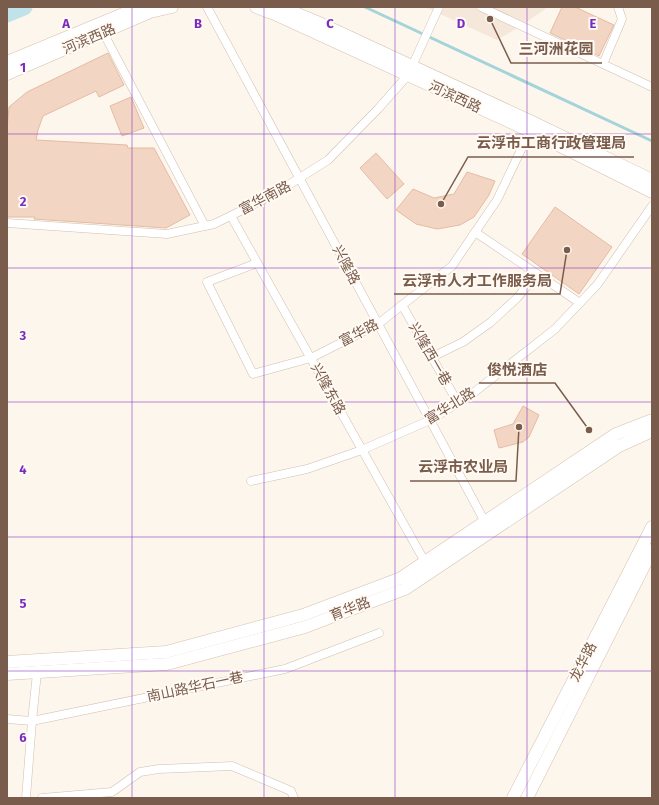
<svg xmlns="http://www.w3.org/2000/svg" width="659" height="805" viewBox="0 0 659 805" font-family="'Fira Sans','Noto Sans SC',sans-serif">
<style>
.residential{fill:#f5e8da}
.lines{fill:none;stroke-linecap:round;stroke-linejoin:round}
.stream{stroke:#a5d3da;stroke-width:3}
.river{stroke:#bfe3e8;stroke-width:17}
.building{fill:#f3d5c3;stroke:#e6bba3}
.street-casing{stroke:#d1beb0;stroke-width:9}
.secondary-casing{stroke:#d6c0b0;stroke-width:13}
.street{stroke:#fff;stroke-width:8}
.secondary{stroke:#fff;stroke-width:12}
.grid{fill:none;stroke:#7b2cbf;stroke-width:1;stroke-opacity:0.55}
.labels{text-anchor:middle;dominant-baseline:central;stroke-width:4;stroke-linejoin:round;paint-order:stroke}
.street-label{font-size:14px;fill:#7a5c4d;stroke:#fffaf3}
.grid-label{font-size:13px;text-anchor:middle;font-weight:bold;fill:#7b2cbf;stroke:#fffaf3;stroke-width:4;stroke-linejoin:round;paint-order:stroke}
.leader{fill:none;stroke:#7a5c4d;stroke-width:1.5}
.callout-dot{fill:#7a5c4d;stroke:#fffaf3;stroke-width:1.5}
.callout-label{font-size:15px;text-anchor:middle;font-weight:bold;fill:#7a5c4d;stroke:#fffaf3;stroke-width:4;stroke-linejoin:round;paint-order:stroke}
</style>
<rect width="100%" height="100%" fill="#fdf6ec"/>
<!-- residential -->
<polygon class="residential" points="425,7 548,7 521,26 497,40"/>
<g class="lines">
<!-- stream -->
<polyline class="stream" points="365,7 652,141"/>
<!-- river -->
<polyline class="river" points="7,14 24,7"/>
</g>
<!-- building -->
<g class="building">
<polygon points="562,7 575,7 614,25 599,56 550,33"/>
<polygon points="108,53 124,85 99,97 96,91 43,116 38,130 36,140 127,145 128,148 154,148 190,215 166,228 34,219 35,217 7,217 7,129 9,107 27,92"/>
<polygon points="131,97 144,128 122,136 110,106"/>
<polygon points="376,153 404,184 387,199 360,168"/>
<polygon points="467,172 495,181 489,195 474,217 460,225 437,229 416,224 396,210 413,189 434,198 454,194"/>
<polygon points="555,207 612,247 579,294 522,254"/>
<polygon points="523,406 539,415 529,437 523,442 499,448 494,430 513,424"/>
</g>
<g class="lines">
<!-- street casing -->
<g class="street-casing">
<g id="street">
<polyline points="207,7 485,522"/>
<polyline points="481,7 652,87"/>
<polyline points="103,32 205,226"/>
<polyline points="603,64 622,19 618,7"/>
<polyline points="231,216 425,562"/>
<polyline points="7,223 167,234 214,224 271,196 328,160 378,109 408,75 439,7"/>
<polyline points="475,232 580,303"/>
<polyline points="257,263 207,282 253,374 311,358 378,324 452,266 497,200 530,131"/>
<polyline points="402,305 458,403"/>
<polyline points="432,357 463,342 491,322 517,298 537,274"/>
<polyline points="251,481 307,469 362,450 430,420 468,397 555,329 597,285 652,206"/>
<polyline points="7,719 32,721 285,669 379,633"/>
<polyline points="26,798 32,721 37,673"/>
<polyline points="42,798 112,792 140,772 159,769 232,766 291,791 294,798"/>
</g>
</g>
<!-- secondary casing -->
<g class="secondary-casing">
<g id="secondary">
<polyline points="256,7 277,15 530,131 652,192"/>
<polyline points="281,7 317,22 532,122 652,180"/>
<polyline points="7,62 140,7"/>
<polyline points="7,74 150,12 172,7"/>
<polyline points="7,662 166,652 303,615 401,578 616,434 652,420"/>
<polyline points="7,674 167,664 305,627 405,589 619,446 652,431"/>
<polyline points="513,798 652,527"/>
<polyline points="527,798 652,550"/>
</g>
</g>
<!-- street -->
<use href="#street" class="street"/>
<!-- secondary -->
<use href="#secondary" class="secondary"/>
</g>
<!-- grid -->
<path class="grid" d="M132,7V798M264,7V798M395,7V798M527,7V798M7,134H652M7,268H652M7,402H652M7,537H652M7,671H652"/>
<g class="labels">
<!-- street labels -->
<g class="street-label">
<text transform="translate(89 39) rotate(-23)">河滨西路</text>
<text transform="translate(455 97) rotate(25)">河滨西路</text>
<text transform="translate(265 198) rotate(-28)">富华南路</text>
<text transform="translate(346 265) rotate(62)">兴隆路</text>
<text transform="translate(359 333) rotate(-28)">富华路</text>
<text transform="translate(430 354) rotate(60)">兴隆西一巷</text>
<text transform="translate(328 389) rotate(61)">兴隆东路</text>
<text transform="translate(450 406) rotate(-32)">富华北路</text>
<text transform="translate(350 609) rotate(-21)">育华路</text>
<text transform="translate(583 662) rotate(-63)">龙华路</text>
<text transform="translate(195 687) rotate(-12)">南山路华石一巷</text>
</g>
</g>
<g class="grid-label">
<text x="66" y="28">A</text>
<text x="198" y="28">B</text>
<text x="330" y="28">C</text>
<text x="461" y="28">D</text>
<text x="593" y="28">E</text>
<text x="23" y="72">1</text>
<text x="23" y="206">2</text>
<text x="23" y="340">3</text>
<text x="23" y="474">4</text>
<text x="23" y="608">5</text>
<text x="23" y="742">6</text>
</g>
<!-- callouts -->
<path class="leader" d="M490 19L511 63H602M441 204L468 157H634M567 250L560 294H394M589 430L555 383H479M519 427L516 481H410"/>
<g class="callout-dot">
<circle cx="490" cy="19" r="4"/>
<circle cx="441" cy="204" r="4"/>
<circle cx="567" cy="250" r="4"/>
<circle cx="589" cy="430" r="4"/>
<circle cx="519" cy="427" r="4"/>
</g>
<g class="callout-label">
<text x="556" y="54">三河洲花园</text>
<text x="551" y="148">云浮市工商行政管理局</text>
<text x="477" y="286">云浮市人才工作服务局</text>
<text x="517" y="375">俊悦酒店</text>
<text x="463" y="472">云浮市农业局</text>
</g>
<!-- border -->
<rect width="659" height="805" fill="none" stroke="#7a5c4d" stroke-width="16"/>
</svg>
